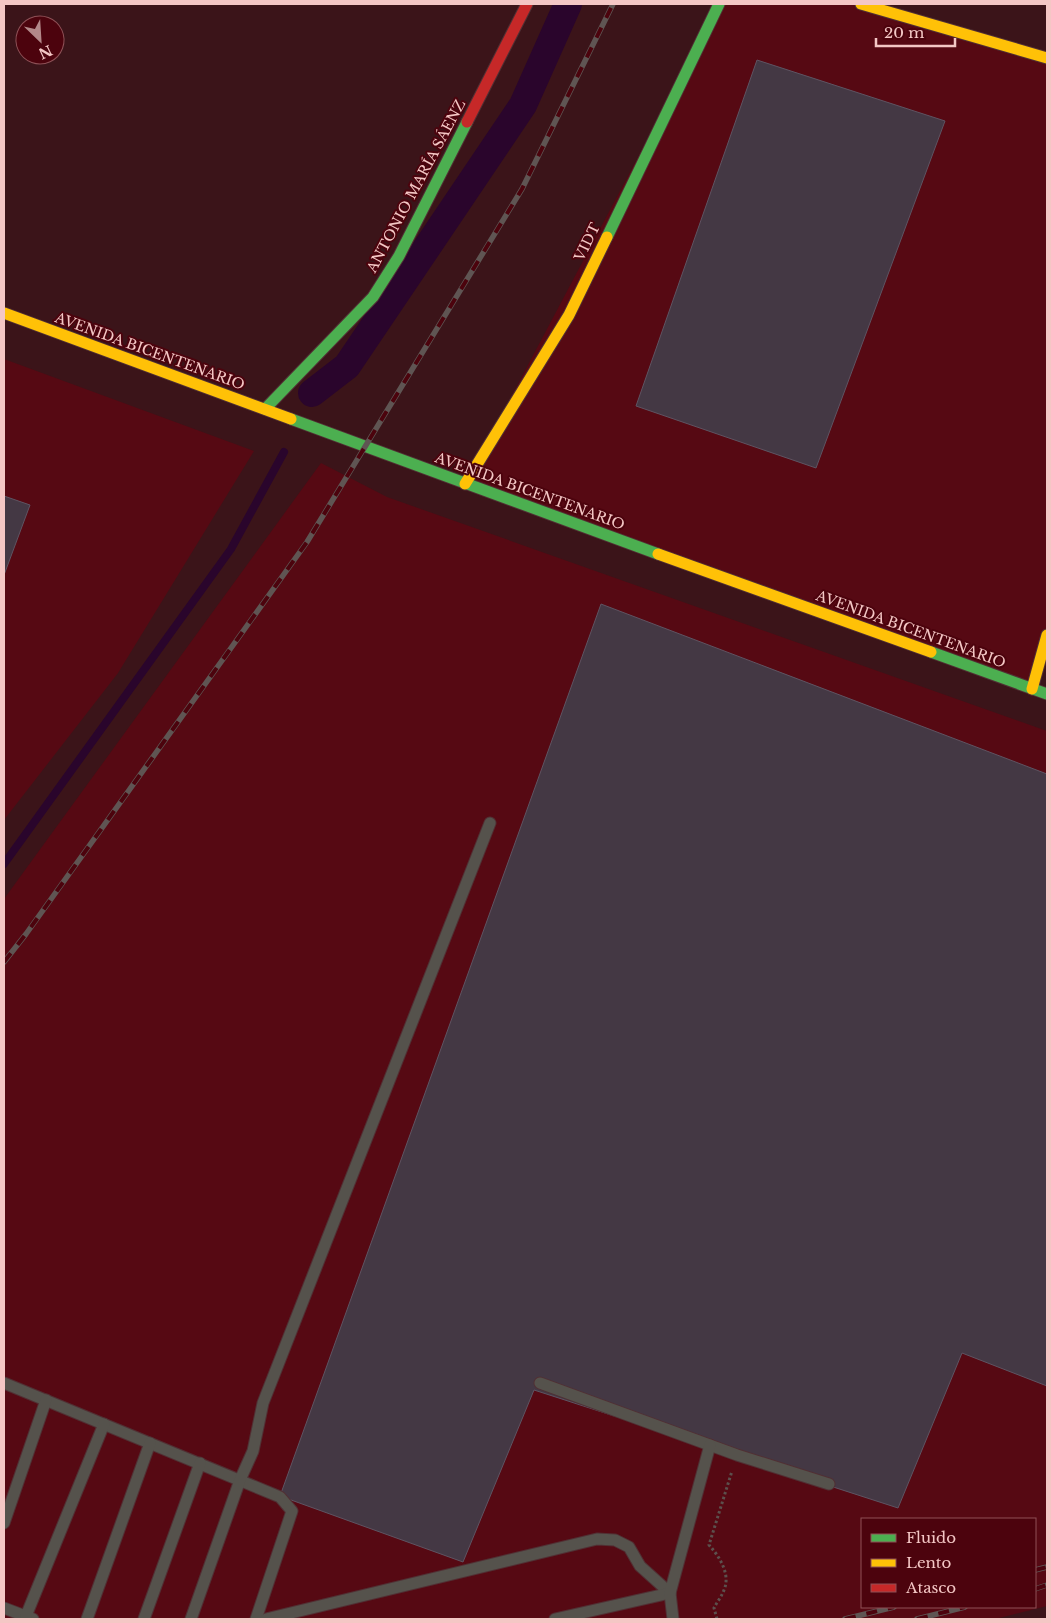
<svg xmlns="http://www.w3.org/2000/svg" width="1051" height="1623" viewBox="0 0 1051 1623" font-family="'Libre Baskerville',serif">
<style>
.built{fill:#560913;fill-rule:evenodd}
.lines{fill:none;stroke-linecap:round;stroke-linejoin:round}
.stream{stroke:#2a052c;stroke-width:8}
.canal{stroke:#2a052c;stroke-width:28}
.building{fill:#443844;stroke:#5f5462}
.lane-casing{stroke:#513034;stroke-width:13}
.fast-casing{stroke:#513034;stroke-width:13}
.slow-casing{stroke:#513034;stroke-width:13}
.jam-casing{stroke:#513034;stroke-width:13}
.path{stroke:#5c504d;stroke-width:3;stroke-dasharray:2.5 2.5;stroke-linecap:butt}
.lane{stroke:#55524c;stroke-width:11}
.fast{stroke:#4caf50;stroke-width:11}
.slow{stroke:#ffc107;stroke-width:11}
.jam{stroke:#c62828;stroke-width:11}
.rail-casing{stroke:#5f5553;stroke-width:5.5}
.rail{stroke:#4c030d;stroke-width:4;stroke-dasharray:11;stroke-linecap:butt}
.labels{text-anchor:middle;dominant-baseline:central;stroke-width:4;stroke-linejoin:round;paint-order:stroke}
.street-label{font-size:14px;fill:#f4c7c5;stroke:#4c030d}
</style>
<rect width="100%" height="100%" fill="#3b1419"/>
<!-- built -->
<g class="built">
<polygon points="719,4 861,4 1047,58 1047,635 1032,689 465,484"/>
<polygon points="4,359 254,451 118,673 4,820"/>
<path d="M321,463L387,497L1047,731V1606L995,1619H4V899ZM862,1519H1035V1607H862Z"/>
</g>
<g class="lines">
<!-- stream -->
<polyline class="stream" points="4,864 231,549 284,452"/>
<!-- canal -->
<polyline class="canal" points="312,393 347,366 523,105 568,4"/>
</g>
<!-- building -->
<g class="building">
<polygon points="757,60 945,121 816,468 636,406"/>
<polygon points="4,496 30,505 4,575"/>
<polygon points="601,604 1047,774 1047,1386 962,1353 898,1508 534,1390 463,1562 280,1496"/>
</g>
<g class="lines">
<!-- lane casing -->
<g class="lane-casing">
<g id="lane">
<polyline points="4,1383 280,1497 292,1511 256,1619"/>
<polyline points="540,1383 737,1455 829,1484"/>
<polyline points="4,1523 46,1400"/>
<polyline points="4,1608 33,1619"/>
<polyline points="26,1616 104,1424"/>
<polyline points="87,1619 150,1443"/>
<polyline points="144,1619 200,1463"/>
<polyline points="191,1619 240,1480 253,1451 263,1403 490,823"/>
<polyline points="266,1619 597,1539 615,1540 629,1547 640,1566 670,1593"/>
<polyline points="555,1619 670,1593"/>
<polyline points="673,1619 670,1593 710,1445"/>
</g>
</g>
<!-- fast casing -->
<g class="fast-casing">
<g id="fast">
<polyline points="607,237 719,4"/>
<polyline points="265,409 373,297 399,256 467,122"/>
<polyline points="291,419 658,554"/>
<polyline points="931,652 1047,694"/>
</g>
</g>
<!-- slow casing -->
<g class="slow-casing">
<g id="slow">
<polyline points="861,4 1047,58"/>
<polyline points="4,313 291,419"/>
<polyline points="465,484 569,315 607,237"/>
<polyline points="658,554 931,652"/>
<polyline points="1032,689 1047,635"/>
</g>
</g>
<!-- jam casing -->
<g class="jam-casing">
<polyline id="jam" points="467,122 527,4"/>
</g>
<!-- path -->
<path class="path" d="M717,1619L714,1608C717,1602 722,1596 724,1590C731,1574 719,1556 709,1545L732,1471"/>
<!-- lane -->
<use href="#lane" class="lane"/>
<!-- fast -->
<use href="#fast" class="fast"/>
<!-- slow -->
<use href="#slow" class="slow"/>
<!-- jam -->
<use href="#jam" class="jam"/>
<!-- rail casing -->
<g class="rail-casing">
<g id="rail">
<polyline points="4,962 26,934 307,542 522,189 613,4"/>
<polyline points="1035,1570 1047,1567"/>
<polyline points="1035,1589 1047,1585"/>
<polyline points="845,1619 894,1607"/>
<polyline points="917,1619 965,1607"/>
</g>
</g>
<!-- rail -->
<use href="#rail" class="rail"/>
</g>
<g class="labels">
<!-- street labels -->
<g class="street-label">
<text transform="translate(416 186) rotate(-62)">ANTONIO MARÍA SÁENZ</text>
<text transform="translate(587 242) rotate(-64)">VIDT</text>
<text transform="translate(150 351) rotate(20)">AVENIDA BICENTENARIO</text>
<text transform="translate(530 491) rotate(20)">AVENIDA BICENTENARIO</text>
<text transform="translate(911 629) rotate(20)">AVENIDA BICENTENARIO</text>
</g>
</g>
<!-- border -->
<rect width="1051" height="1623" fill="none" stroke="#f4c7c5" stroke-width="10"/>
<!-- legend -->
<rect x="861" y="1518" width="175" height="90" fill="#4c030d" stroke="#8f5157"/>
<rect x="871" y="1534" width="25" height="8" fill="#4caf50" stroke="#8f5157"/>
<text x="906" y="1543" font-size="15" fill="#f4c7c5">Fluido</text>
<rect x="871" y="1559" width="25" height="8" fill="#ffc107" stroke="#8f5157"/>
<text x="906" y="1568" font-size="15" fill="#f4c7c5">Lento</text>
<rect x="871" y="1584" width="25" height="8" fill="#c62828" stroke="#8f5157"/>
<text x="906" y="1593" font-size="15" fill="#f4c7c5">Atasco</text>
<!-- north arrow -->
<g transform="translate(40 40) rotate(155)"><circle r="24" fill="#4c030d" stroke="#8f5157"/>
<path d="M0-4L9 19L0 12L-9 19Z" fill="#b38889"/>
<text y="-8" font-size="14" font-weight="bold" text-anchor="middle" fill="#f4c7c5">N</text>
</g>
<!-- scale -->
<path d="M876 38v8h79v-8" fill="none" stroke="#f4c7c5" stroke-width="2.5"/>
<text x="884" y="38" font-size="15" fill="#f4c7c5" stroke="#4c030d" stroke-width="4" paint-order="stroke">20 m</text>
</svg>
